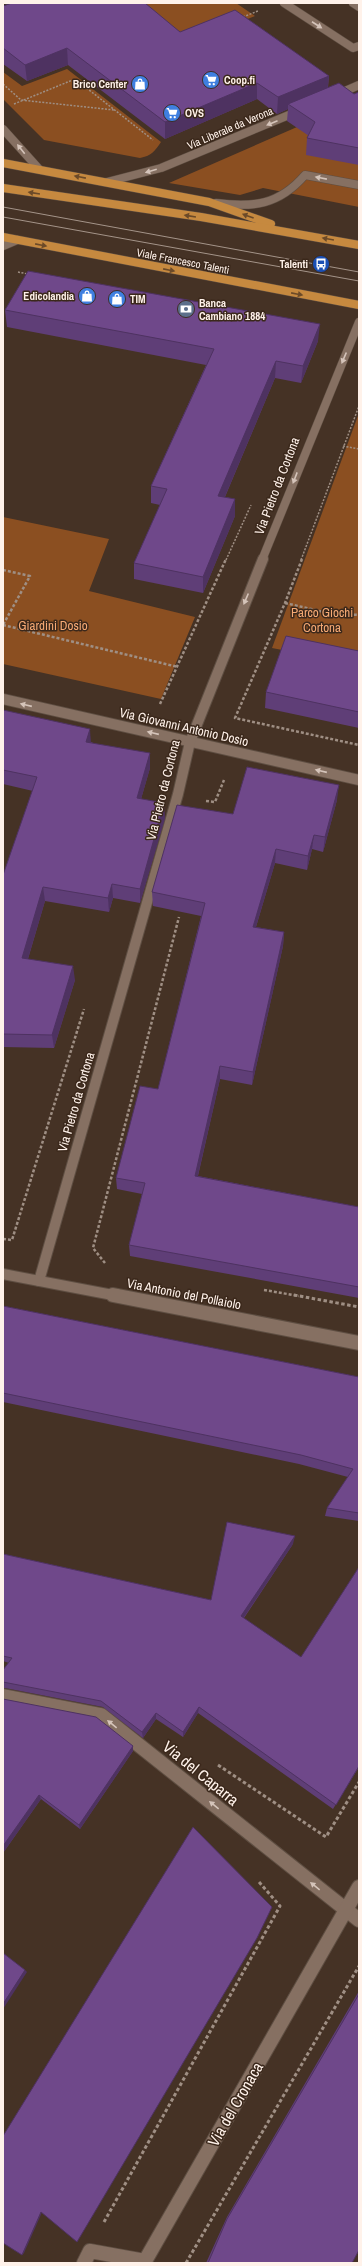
<svg xmlns="http://www.w3.org/2000/svg" width="362" height="2266" viewBox="0 0 362 2266" font-family="'Archivo Narrow',sans-serif">
<style>
.green{fill:#8b4f21}
.lines{fill:none;stroke-linecap:round;stroke-linejoin:round}
.service-casing{stroke:#5e4e42;stroke-width:9}
.pedestrian-casing{stroke:#5e4e42;stroke-width:16}
.minor-far2-casing{stroke:#5e4e42;stroke-width:9}
.minor-far1-casing{stroke:#5e4e42;stroke-width:12}
.minor-casing{stroke:#5e4e42;stroke-width:16}
.tertiary-far1-casing{stroke:#5e4e42;stroke-width:12}
.tertiary-casing{stroke:#5e4e42;stroke-width:16}
.primary-casing{stroke:#5e4e42;stroke-width:9}
.path-far2{stroke:#9f8f84;stroke-width:1.5;stroke-dasharray:2 1.5;stroke-linecap:butt}
.path-far1{stroke:#9f8f84;stroke-width:2.5;stroke-dasharray:3 2;stroke-linecap:butt}
.path{stroke:#9f8f84;stroke-width:3;stroke-dasharray:3.5 2.5;stroke-linecap:butt}
.service{stroke:#867062;stroke-width:8}
.pedestrian{stroke:#867062;stroke-width:14}
.minor-far2{stroke:#867062;stroke-width:8}
.minor-far1{stroke:#867062;stroke-width:10}
.minor{stroke:#867062;stroke-width:14}
.tertiary-far1{stroke:#867062;stroke-width:10}
.tertiary{stroke:#867062;stroke-width:14}
.primary{stroke:#c6893f;stroke-width:8}
.tram{stroke:#a49489;stroke-width:1}
.wall{fill:#5f3e77}
.shaded-wall{fill:#4e3261}
.building{fill:#6f488a;stroke:#4e3261}
.oneway{fill:#d5c4ba}
.oneway2{fill:#6c4a28}
.labels{text-anchor:middle;dominant-baseline:central;stroke-width:3;stroke-linejoin:round;paint-order:stroke}
.far-poi-label{font-size:11px;font-weight:bold;fill:#fff2ea;stroke:#3b281b;text-anchor:start}
.far-street-label{font-size:11px;fill:#fff2ea;stroke:#3b281b}
.street-label{font-size:13px;fill:#fff2ea;stroke:#3b281b}
.park-label{font-size:13px;fill:#f7aa75;stroke:#3b281b}
.near-street-label{font-size:16px;fill:#fff2ea;stroke:#3b281b}
</style>
<rect width="100%" height="100%" fill="#453225"/>
<!-- green -->
<g class="green">
<polygon points="129,3 236,3 255,16 181,46"/>
<path d="M67,69L161,142C155,151 151,156 140,158L44,140L3,99V72L22,86Z"/>
<polygon points="359,100 359,207 263,188 240,195 169,183"/>
<polygon points="359,413 359,665 272,648"/>
<polygon points="3,517 109,539 89,591 195,617 161,699 3,664"/>
</g>
<g class="lines">
<!-- service casing -->
<g class="service-casing">
<g id="service">
<polyline points="284,3 353,48 359,46"/>
<polyline points="353,3 359,7"/>
<path d="M216,203C253,208 279,205 305,175L359,185"/>
</g>
</g>
<!-- pedestrian casing -->
<g class="pedestrian-casing">
<polyline id="pedestrian" points="84,2263 90,2251 145,2261"/>
</g>
<!-- minor-far2 casing -->
<g class="minor-far2-casing">
<g id="minor-far2">
<polyline points="336,95 359,85"/>
<polyline points="3,129 39,169"/>
<polyline points="107,182 161,168 301,110"/>
<polyline points="3,246 17,240"/>
<polyline points="262,560 359,322"/>
</g>
</g>
<!-- minor-far1 casing -->
<g class="minor-far1-casing">
<g id="minor-far1">
<polyline points="3,699 359,780"/>
<polyline points="39,1281 178,794 190,742 263,559"/>
</g>
</g>
<!-- minor casing -->
<g class="minor-casing">
<g id="minor">
<polyline points="3,1696 101,1715 359,1920"/>
<polyline points="145,2261 359,1887"/>
</g>
</g>
<!-- tertiary-far1 casing -->
<g class="tertiary-far1-casing">
<polyline id="tertiary-far1" points="3,1274 118,1296"/>
</g>
<!-- tertiary casing -->
<g class="tertiary-casing">
<polyline id="tertiary" points="113,1295 359,1343"/>
</g>
<!-- primary casing -->
<g class="primary-casing">
<g id="primary">
<polyline points="3,163 209,202 271,224"/>
<polyline points="3,188 201,217 359,245"/>
<polyline points="3,237 359,305"/>
</g>
</g>
<!-- path-far2 -->
<g class="path-far2">
<polyline points="243,17 258,11"/>
<polyline points="3,84 21,100 114,110"/>
<polyline points="14,104 75,79 153,140"/>
<polyline points="18,272 28,274"/>
<polyline points="343,446 359,449"/>
<polyline points="226,560 251,505"/>
<polyline points="301,560 359,406"/>
</g>
<!-- path-far1 -->
<g class="path-far1">
<polyline points="302,559 285,603 235,718 359,745"/>
<polyline points="3,570 30,576 3,625"/>
<polyline points="285,603 328,613 359,615"/>
<polyline points="3,625 178,667"/>
<polyline points="160,704 226,559"/>
<polyline points="206,801 215,802 224,780"/>
<polyline points="3,1239 12,1240 84,1009"/>
<polyline points="105,1263 93,1248 179,917"/>
<polyline points="264,1290 299,1296"/>
</g>
<!-- path -->
<g class="path">
<polyline points="294,1295 359,1307"/>
<polyline points="218,1765 326,1837 359,1782"/>
<polyline points="104,2222 280,1906 259,1882"/>
<polyline points="186,2263 359,1966"/>
</g>
<!-- service -->
<use href="#service" class="service"/>
<!-- pedestrian -->
<use href="#pedestrian" class="pedestrian"/>
<!-- minor-far2 -->
<use href="#minor-far2" class="minor-far2"/>
<!-- minor-far1 -->
<use href="#minor-far1" class="minor-far1"/>
<!-- minor -->
<use href="#minor" class="minor"/>
<!-- tertiary-far1 -->
<use href="#tertiary-far1" class="tertiary-far1"/>
<!-- tertiary -->
<use href="#tertiary" class="tertiary"/>
<!-- primary -->
<use href="#primary" class="primary"/>
<!-- tram -->
<g class="tram">
<polyline points="3,207 359,272"/>
<polyline points="3,217 359,281"/>
</g>
</g>
<!-- wall -->
<g class="wall">
<polygon points="3,6 180,32 329,76 328,88 354,94 359,92 359,165 306,155 307,138 309,136 287,121 288,109 277,114 257,99 165,139 68,65 27,81 3,64"/>
<polygon points="5,310 318,341 301,383 275,378 225,497 235,499 235,516 203,593 134,579 134,563 160,505 151,503 151,486 206,365 7,327"/>
<polygon points="359,651 359,728 265,708 266,692"/>
<polygon points="3,710 91,742 150,768 141,799 165,818 140,903 113,898 109,912 45,901 28,959 75,980 54,1048 3,1047 3,875 33,791 3,784"/>
<polygon points="337,800 323,852 312,849 307,870 275,863 256,927 284,932 283,946 252,1085 220,1079 198,1176 359,1207 359,1298 130,1256 129,1245 142,1194 117,1189 116,1178 158,1089 201,916 153,906 152,892 233,814"/>
<polygon points="3,1306 359,1377 359,1521 325,1516 327,1508 348,1477 299,1464 3,1402"/>
<polygon points="293,1544 244,1618 359,1767 333,1809 198,1713 183,1737 156,1719 143,1738 103,1707 5,1688 3,1688 3,1670 9,1663 3,1661 3,1554 211,1600"/>
<polygon points="3,1699 133,1751 80,1829 41,1799 3,1853"/>
<polygon points="359,1991 359,2250 352,2263 206,2263 227,2217"/>
</g>
<!-- shaded-wall -->
<g class="shaded-wall">
<polygon points="67,48 68,65 27,81 25,65"/>
<polygon points="329,76 327,93 288,104 288,109 277,114 278,97"/>
<polygon points="257,83 257,99 165,139 165,122"/>
<polygon points="320,324 318,341 301,383 303,366"/>
<polygon points="276,361 275,378 218,513 218,496"/>
<polygon points="235,499 235,516 203,593 203,577"/>
<polygon points="90,729 91,744 86,742"/>
<polygon points="150,753 150,768 137,813 137,798"/>
<polygon points="339,785 337,800 323,852 325,837"/>
<polygon points="164,803 165,818 140,903 140,889"/>
<polygon points="314,835 312,849 307,870 308,856"/>
<polygon points="276,849 275,863 252,940 253,927"/>
<polygon points="112,884 113,898 109,912 108,898"/>
<polygon points="43,887 45,901 24,972 22,958"/>
<polygon points="284,932 283,946 252,1085 253,1072"/>
<polygon points="73,966 75,980 54,1048 52,1035"/>
<polygon points="220,1066 220,1079 195,1188 195,1176"/>
<polygon points="295,1536 293,1544 240,1623 241,1616"/>
<polygon points="199,1707 198,1713 183,1737 183,1732"/>
<polygon points="156,1713 156,1719 143,1738 142,1732"/>
<polygon points="133,1746 133,1751 80,1829 79,1825"/>
<polygon points="39,1795 41,1799 3,1853 3,1846"/>
<polygon points="25,1970 27,1972 3,2009 3,2004"/>
<polygon points="43,2210 24,2253 22,2255 41,2212"/>
</g>
<!-- building -->
<g class="building">
<polygon points="12,3 145,3 180,32 235,10 329,76 278,97 257,83 165,122 67,48 25,65 3,48 3,6"/>
<polygon points="339,83 354,94 359,92 359,148 307,138 315,122 288,104"/>
<polygon points="28,271 320,324 303,366 276,361 218,496 235,499 203,577 134,563 167,489 151,486 214,349 5,310"/>
<polygon points="286,636 359,651 359,712 266,692"/>
<polygon points="3,710 90,729 86,742 150,753 137,798 164,803 140,889 112,884 108,898 43,887 22,958 73,966 52,1035 3,1034 3,875 37,777 3,770"/>
<polygon points="247,767 339,785 325,837 314,835 308,856 276,849 253,927 284,932 253,1072 220,1066 195,1176 359,1207 359,1287 129,1245 145,1183 116,1178 140,1086 158,1089 205,903 152,892 177,805 233,814"/>
<polygon points="3,1306 359,1377 359,1513 327,1508 353,1469 301,1455 3,1393"/>
<polygon points="227,1522 295,1536 241,1616 301,1657 359,1567 359,1766 336,1805 199,1707 183,1732 156,1713 142,1732 101,1701 3,1682 3,1670 12,1658 3,1656 3,1554 211,1600"/>
<polygon points="3,1699 96,1717 133,1746 79,1825 39,1795 3,1846"/>
<polygon points="193,1827 272,1907 257,1938 77,2242 41,2212 22,2255 3,2243 3,2136"/>
<polygon points="3,1953 25,1970 3,2004"/>
<polygon points="359,1994 359,2250 352,2263 208,2263 227,2219"/>
</g>
<!-- one-way arrows -->
<defs><path id="oneway-solid" d="M-6-.8H1V-3.2L6.5 0L1 3.2V.8H-6Z"/></defs>
<g class="oneway">
<use href="#oneway-solid" transform="translate(317 25) rotate(33)"/>
<use href="#oneway-solid" transform="translate(272 123) rotate(157)"/>
<use href="#oneway-solid" transform="translate(21 149) rotate(-128)"/>
<use href="#oneway-solid" transform="translate(151 171) rotate(164)"/>
<use href="#oneway-solid" transform="translate(321 178) rotate(-169)"/>
<use href="#oneway-solid" transform="translate(344 358) rotate(113)"/>
<use href="#oneway-solid" transform="translate(295 478) rotate(111)"/>
<use href="#oneway-solid" transform="translate(246 599) rotate(113)"/>
<use href="#oneway-solid" transform="translate(26 705) rotate(-167)"/>
<use href="#oneway-solid" transform="translate(153 733) rotate(-167)"/>
<use href="#oneway-solid" transform="translate(321 771) rotate(-167)"/>
<use href="#oneway-solid" transform="translate(112 1724) rotate(-141)"/>
<use href="#oneway-solid" transform="translate(214 1805) rotate(-141)"/>
<use href="#oneway-solid" transform="translate(315 1886) rotate(-141)"/>
</g>
<g class="oneway2">
<use href="#oneway-solid" transform="translate(80 177) rotate(-169)"/>
<use href="#oneway-solid" transform="translate(34 193) rotate(-171)"/>
<use href="#oneway-solid" transform="translate(190 216) rotate(-171)"/>
<use href="#oneway-solid" transform="translate(248 216) rotate(-160)"/>
<use href="#oneway-solid" transform="translate(328 239) rotate(-170)"/>
<use href="#oneway-solid" transform="translate(41 245) rotate(11)"/>
<use href="#oneway-solid" transform="translate(169 270) rotate(11)"/>
<use href="#oneway-solid" transform="translate(297 294) rotate(11)"/>
</g>
<!-- icons -->
<defs>
<g id="supermarket-disc" transform="scale(0.9)"><circle r="9.5" fill="#3f7fe0" stroke="#3b281b"/><path d="M-6-5.5h2.5l.6 2H6L4.5 2H-2.5L-4.4-4H-6ZM-1.5 3.2a1.3 1.3 0 1 0 .1 0ZM3 3.2a1.3 1.3 0 1 0 .1 0Z" fill="#fff"/></g>
<g id="shop-disc" transform="scale(0.9)"><circle r="9.5" fill="#3f7fe0" stroke="#3b281b"/><path d="M-5-2.5h2.3a2.7 3.5 0 0 1 5.4 0H5L5.5 6h-11ZM-1.5-2.5h3a1.5 2.3 0 0 0-3 0Z" fill="#fff"/></g>
<g id="bus-disc" transform="scale(0.9)"><circle r="9.5" fill="#1a4fb4" stroke="#3b281b"/><path d="M-5-6H5V4H4V6H2V4H-2V6H-4V4H-5ZM-3.5-4V0h7V-4ZM-3.5 1.2v1.5H-2V1.2ZM2 1.2v1.5H3.5V1.2Z" fill="#fff"/></g>
<g id="bank-disc" transform="scale(0.9)"><circle r="9.5" fill="#5c6f8a" stroke="#3b281b"/><path d="M-6-4H6V4H-6ZM0-2.3a2.3 2.3 0 1 0 0 4.6a2.3 2.3 0 1 0 0-4.6Z" fill="#fff"/></g>
</defs>
<g fill-rule="evenodd">
<use href="#supermarket-disc" x="211" y="80"/>
<use href="#shop-disc" x="140" y="84"/>
<use href="#supermarket-disc" x="172" y="113"/>
<use href="#bus-disc" x="321" y="264"/>
<use href="#shop-disc" x="87" y="296"/>
<use href="#shop-disc" x="117" y="299"/>
<use href="#bank-disc" x="186" y="309"/>
</g>
<g class="labels">
<!-- far-poi labels -->
<g class="far-poi-label">
<text x="224" y="80">Coop.fi</text>
<text x="127" y="84" text-anchor="end">Brico Center</text>
<text x="185" y="113">OVS</text>
<text x="308" y="264" text-anchor="end">Talenti</text>
<text x="74" y="296" text-anchor="end">Edicolandia</text>
<text x="130" y="299">TIM</text>
<text x="199" y="303">Banca<tspan x="199" dy="13">Cambiano 1884</tspan></text>
</g>
<!-- far-street labels -->
<g class="far-street-label">
<text transform="translate(230 128) rotate(-23)">Via Liberale da Verona</text>
<text transform="translate(183 261) rotate(11)">Viale Francesco Talenti</text>
</g>
<!-- street labels -->
<g class="street-label">
<text transform="translate(277 486) rotate(-69)">Via Pietro da Cortona</text>
<text transform="translate(184 727) rotate(13)">Via Giovanni Antonio Dosio</text>
<text transform="translate(163 790) rotate(-76)">Via Pietro da Cortona</text>
<text transform="translate(76 1102) rotate(-74)">Via Pietro da Cortona</text>
<text transform="translate(184 1294) rotate(11)">Via Antonio del Pollaiolo</text>
</g>
<!-- park labels -->
<g class="park-label">
<text x="322" y="612">Parco Giochi<tspan x="322" dy="15">Cortona</tspan></text>
<text x="53" y="625">Giardini Dosio</text>
</g>
<!-- near-street labels -->
<g class="near-street-label">
<text transform="translate(201 1773) rotate(39)">Via del Caparra</text>
<text transform="translate(235 2104) rotate(-60)">Via del Cronaca</text>
</g>
</g>
<!-- border -->
<rect width="362" height="2266" fill="none" stroke="#fff2ea" stroke-width="8"/>
</svg>
